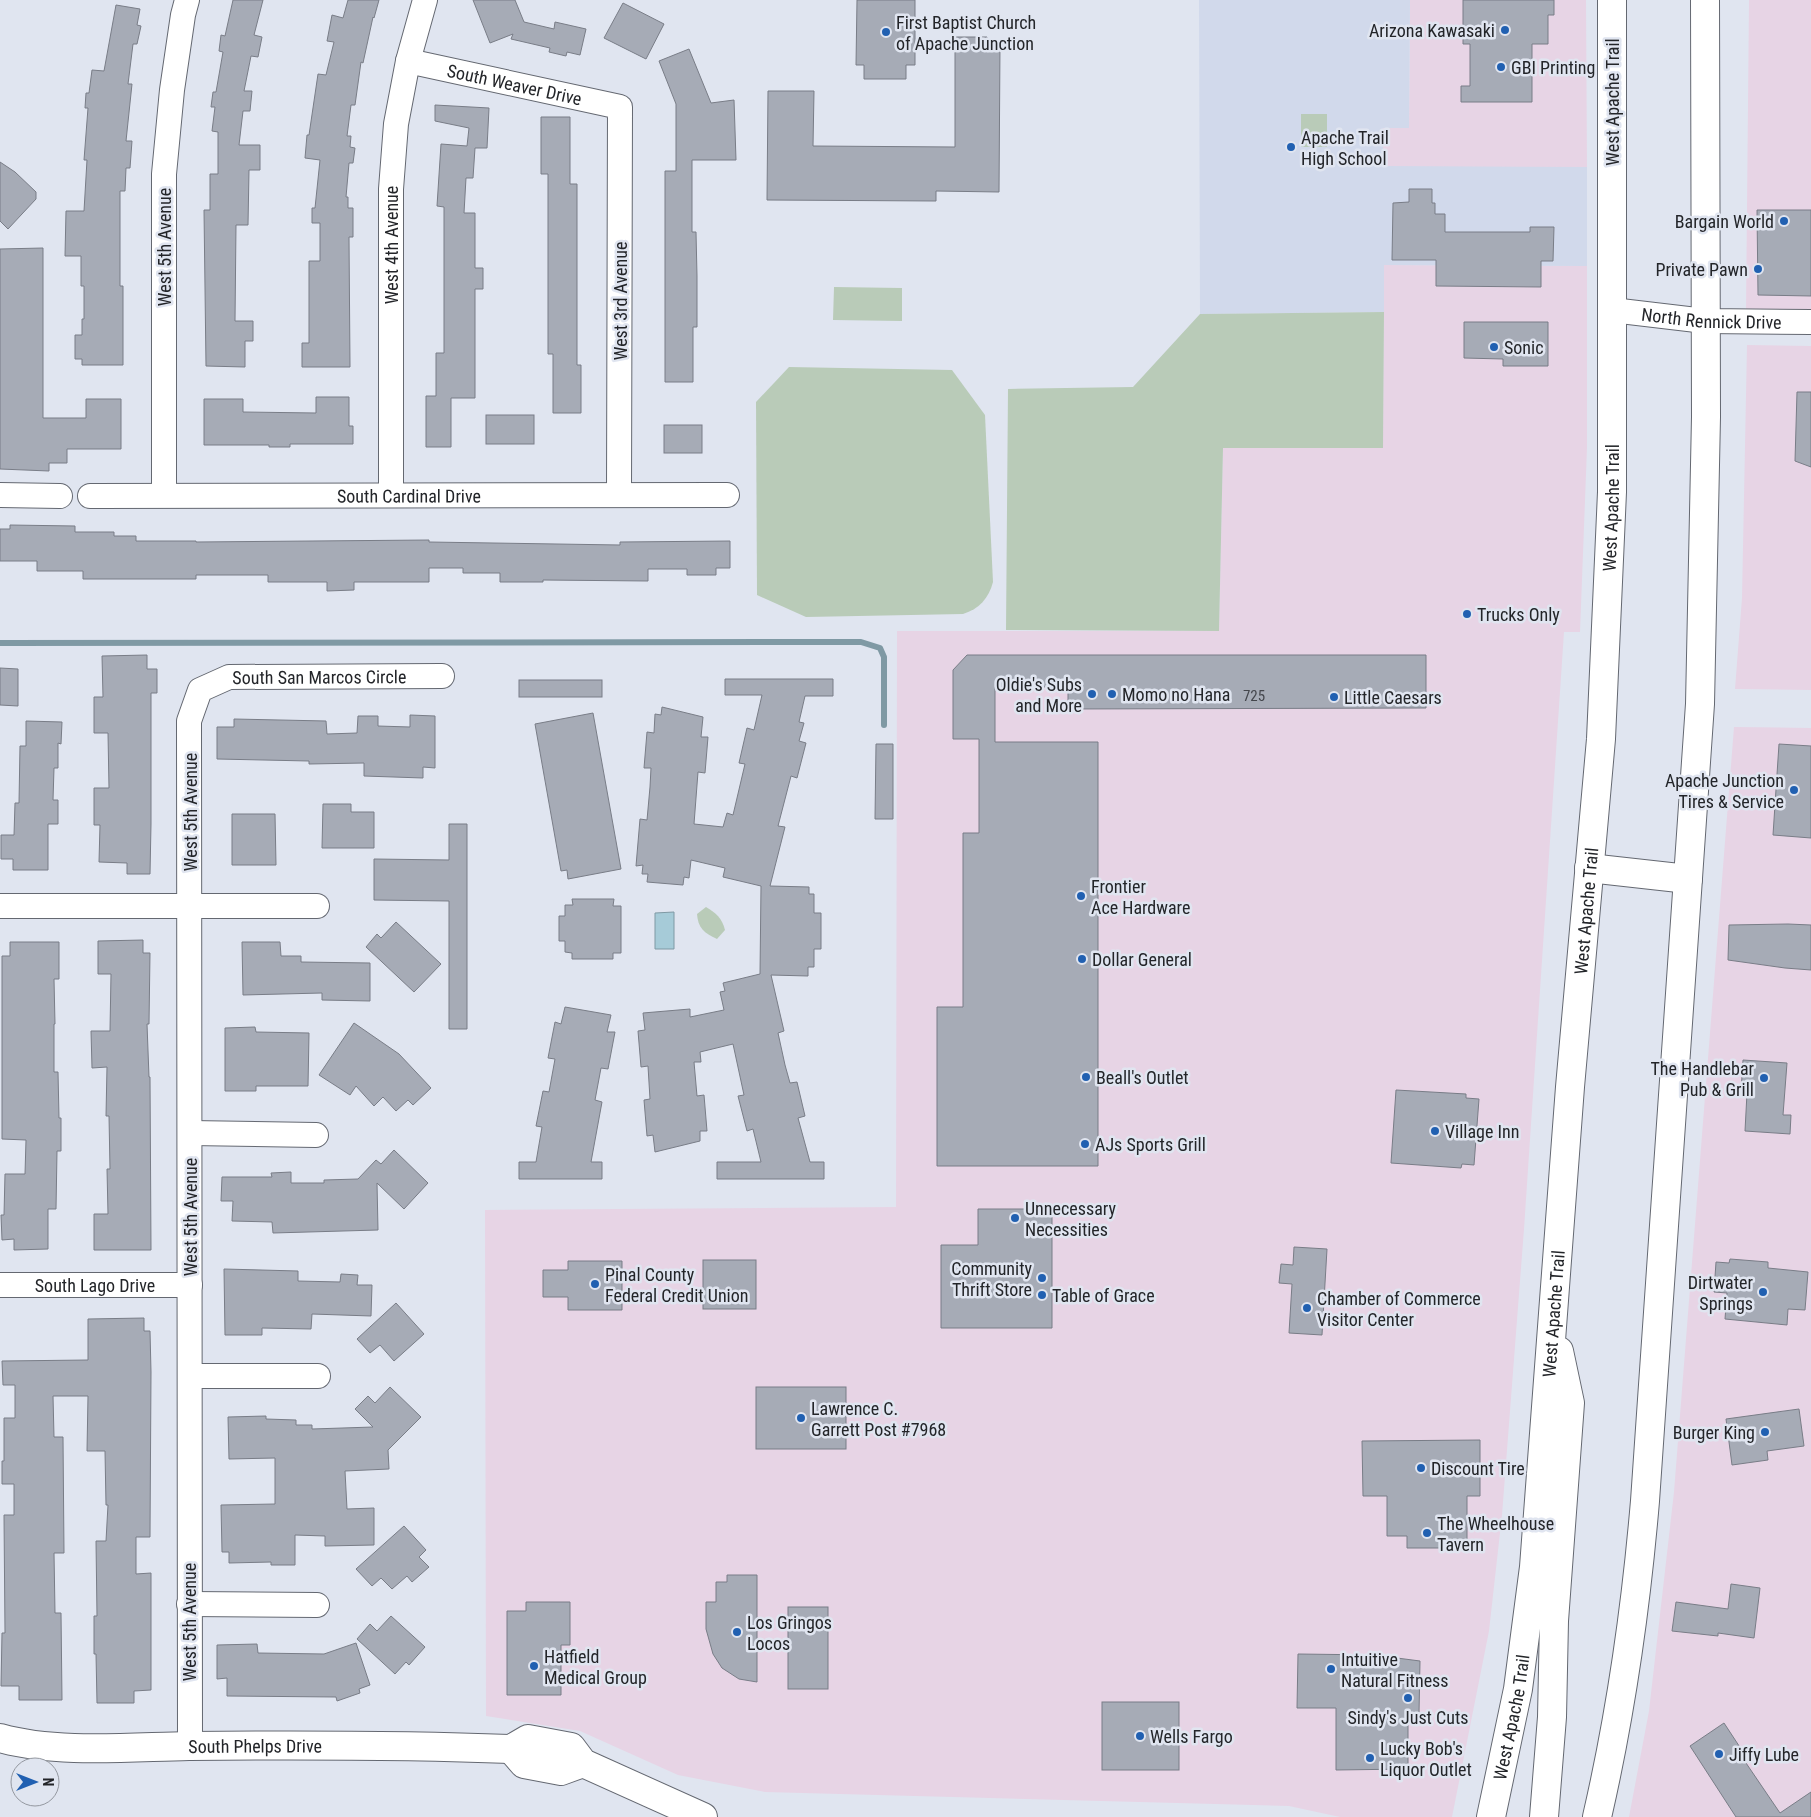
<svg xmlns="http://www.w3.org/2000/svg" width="1811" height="1817" viewBox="0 0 1811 1817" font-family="'Roboto Condensed',sans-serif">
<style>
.commercial{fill:#e7d4e5}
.built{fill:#d1d9eb}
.green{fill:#b9cbb8}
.water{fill:#a6cbd8;stroke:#7f99a4}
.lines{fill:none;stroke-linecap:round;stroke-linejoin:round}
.stream{stroke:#7f99a4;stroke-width:6}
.building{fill:#a6abb6;stroke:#797d87}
.street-casing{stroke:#646871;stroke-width:26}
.secondary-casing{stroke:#646871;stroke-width:30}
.primary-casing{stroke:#646871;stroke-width:30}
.street{stroke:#fff;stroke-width:24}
.secondary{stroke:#fff;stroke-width:28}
.primary{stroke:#fff;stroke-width:28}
.poi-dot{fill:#2160b1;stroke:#e0e5f0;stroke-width:2}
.labels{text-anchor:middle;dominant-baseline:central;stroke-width:5;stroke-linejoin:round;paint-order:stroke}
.number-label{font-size:15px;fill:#44464c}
.poi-label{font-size:18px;fill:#232529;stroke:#e0e5f0;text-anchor:start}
.street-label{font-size:18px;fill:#232529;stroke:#e0e5f0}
</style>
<rect width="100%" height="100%" fill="#e0e5f0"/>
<!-- commercial -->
<g class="commercial">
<polygon points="1410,0 1586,0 1587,167 1383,167 1383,128 1409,128"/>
<polygon points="1749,0 1811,0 1811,310 1746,310"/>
<polygon points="1384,265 1587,266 1587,448 1580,632 1564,632 1524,1229 1502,1515 1489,1631 1452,1817 1340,1817 1289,1806 765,1792 678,1775 580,1731 486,1716 485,1210 896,1207 897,631 1219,631 1223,447 1383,448"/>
<polygon points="1747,345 1811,346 1811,690 1735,689 1742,598"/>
<polygon points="1734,727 1811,728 1811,1817 1629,1817 1649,1711 1674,1492"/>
</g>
<!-- built -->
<polygon class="built" points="1199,0 1410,0 1409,128 1383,128 1383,166 1587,167 1587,266 1384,265 1384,312 1200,314"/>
<!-- green -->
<g class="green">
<rect x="1301" y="114" width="26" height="33"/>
<polygon points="834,287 902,288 902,321 833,320"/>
<polygon points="1384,312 1383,448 1223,448 1219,631 1006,630 1008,389 1133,387 1200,314"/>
<path d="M789,367L952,370L985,415L993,582C989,598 979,609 963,614L806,617L757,595L756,402Z"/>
<path d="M706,907C716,913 722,918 725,930L717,939C704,933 698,928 697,914Z"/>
</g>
<!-- water -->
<polygon class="water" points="674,912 674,949 655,949 655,913"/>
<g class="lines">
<!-- stream -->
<polyline class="stream" points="0,643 861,642 880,648 884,657 884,725"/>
</g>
<!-- building -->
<g class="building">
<polygon points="233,0 263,0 254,35 262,37 258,57 251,56 244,91 252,91 250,111 243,111 239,145 260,145 260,170 249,170 248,225 236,225 235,321 253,321 253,341 245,341 245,367 206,366 204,210 210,210 210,174 218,174 218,132 212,131 215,107 211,107 213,92 216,92 223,52 219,51 221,35 225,36"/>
<polygon points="348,0 379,0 374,18 373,17 363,63 361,62 355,105 351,105 347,136 351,136 350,147 355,148 353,163 349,163 346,197 348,197 348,208 353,208 353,237 349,237 350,367 302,367 302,343 309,343 309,261 320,261 320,223 312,223 312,208 315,208 320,160 305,158 307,135 309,135 318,74 326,75 334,42 327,41 332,15 343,18"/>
<polygon points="473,0 515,0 524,22 554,29 555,22 586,29 580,55 567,52 566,56 549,52 550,48 511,39 513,34 490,43"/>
<polygon points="857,0 915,0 915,65 906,65 906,79 864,79 864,65 856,65"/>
<polygon points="1463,0 1554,0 1554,15 1548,15 1548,44 1532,44 1532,102 1461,102 1461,86 1470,86 1470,44 1463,44"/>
<polygon points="623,3 664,24 646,59 604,38"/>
<polygon points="116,5 140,9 137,25 141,26 137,44 133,44 128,84 132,84 126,141 132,141 130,168 126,168 125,191 120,191 120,286 123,286 123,365 82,365 82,359 75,359 75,335 82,335 82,319 84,319 84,286 81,286 81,256 65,256 66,211 84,211 87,160 84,160 88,108 85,108 86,93 89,93 92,70 104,71"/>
<polygon points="955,37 987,37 987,44 1000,44 999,192 936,191 936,201 767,200 768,91 814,91 813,146 955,147"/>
<polygon points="689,49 711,103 734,100 736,160 692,160 692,232 696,232 697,276 697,327 693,327 693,382 665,382 665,171 676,171 676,104 659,61"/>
<polygon points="435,105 489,108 487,148 475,148 473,178 466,178 464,213 475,213 475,268 483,268 483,289 475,289 475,398 451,398 451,447 426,447 426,396 436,396 436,353 444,353 444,207 437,206 441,144 467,146 469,128 435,121"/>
<polygon points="541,117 570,117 570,184 577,184 577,365 581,365 581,413 553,413 553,354 548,354 548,174 541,174"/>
<polygon points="0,162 15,172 36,192 36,199 8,229 0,221"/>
<polygon points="1409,189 1432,189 1432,203 1435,203 1435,214 1445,214 1445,232 1530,232 1530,227 1554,227 1553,261 1541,261 1541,287 1436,286 1436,260 1392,260 1393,203 1409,202"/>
<polygon points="1757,210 1811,210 1811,296 1758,295"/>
<polygon points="43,248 43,418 86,418 86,399 121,399 121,449 67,449 67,463 49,463 49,471 0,469 0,249"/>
<polygon points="1464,322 1548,322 1548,366 1503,366 1503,359 1464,358"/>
<polygon points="1797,392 1811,392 1811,467 1795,461"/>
<polygon points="316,397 349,397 349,426 353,426 353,444 290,444 290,447 269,447 269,445 204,445 204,399 243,399 243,412 316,413"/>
<rect x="486" y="415" width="48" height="29"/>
<rect x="664" y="425" width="38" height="28"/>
<polygon points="10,525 75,526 75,532 114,532 114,536 136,536 136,541 196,541 196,542 429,540 429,542 620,545 620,542 730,541 730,568 716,568 716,575 687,575 687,569 648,569 648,581 543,580 543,582 500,582 500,573 463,573 463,568 429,568 429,582 354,582 354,590 327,591 327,582 268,582 268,575 196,575 196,579 83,579 83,571 37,571 37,561 0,561 0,529 10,529"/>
<polygon points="147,655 147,669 157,669 157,693 151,693 151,824 150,874 127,874 127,863 99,862 100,825 94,825 94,788 109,788 108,733 94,733 94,697 103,697 102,656"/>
<polygon points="967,655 1426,655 1426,708 1068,709 1068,687 995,687 995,742 1098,742 1098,1166 937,1166 937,1007 963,1007 963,833 979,833 979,739 953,739 953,670"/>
<polygon points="0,668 18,669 18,706 0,705"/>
<polygon points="725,679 833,679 833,696 805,696 799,722 804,723 799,741 806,743 797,778 791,776 778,826 785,827 770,886 809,887 809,894 814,894 814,913 821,913 821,949 814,949 814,967 808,967 808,976 771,975 784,1031 778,1033 785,1065 790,1083 797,1082 805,1116 798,1118 810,1162 824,1162 824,1179 717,1179 717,1162 761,1162 753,1129 747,1131 738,1096 744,1095 733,1044 700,1052 701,1062 694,1062 697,1096 704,1095 707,1131 700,1131 700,1141 655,1152 653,1135 647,1136 644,1100 650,1099 648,1066 641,1067 638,1031 645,1030 643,1013 690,1009 690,1017 724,1010 720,992 725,991 723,983 760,974 761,886 723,877 725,868 691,860 689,878 684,877 683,885 647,882 648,874 642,874 643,865 636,866 640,819 647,820 650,787 651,768 644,768 647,732 654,733 655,714 661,715 662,707 703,717 701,737 708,737 705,773 698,772 694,824 723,827 727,813 733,815 745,764 739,763 747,728 754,730 762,695 725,695"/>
<rect x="519" y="680" width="83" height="17"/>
<polygon points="593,713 621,869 568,879 567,870 561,871 535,724"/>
<polygon points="410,715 435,716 435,768 423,767 423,778 364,776 364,763 309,764 309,761 217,759 217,727 234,727 234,719 326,721 327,734 357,733 358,716 378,716 378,726 410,727"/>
<polygon points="26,721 62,722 61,744 58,743 58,768 54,768 53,800 58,800 58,824 48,824 48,870 13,870 13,859 1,859 1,835 14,835 15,803 19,803 20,746 26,746"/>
<polygon points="876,744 893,744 893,819 875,819"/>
<polygon points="1779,744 1811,746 1811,838 1773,835"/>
<polygon points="323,804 351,804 351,812 374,812 374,848 322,848"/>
<polygon points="232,814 275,814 276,865 232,865"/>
<polygon points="449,824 467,824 467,1029 449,1029 449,901 374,900 374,859 449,860"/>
<polygon points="572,899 614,899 613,906 621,906 621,953 613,953 613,959 572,959 572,953 565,952 565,941 559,941 559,916 565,916 565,905 573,905"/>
<polygon points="396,922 441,964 414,992 366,947 377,934 381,938"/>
<polygon points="1788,924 1811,925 1811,970 1785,968 1728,960 1729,925"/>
<polygon points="143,940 143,953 150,953 149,1024 147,1024 149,1077 150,1077 151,1250 94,1250 94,1214 108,1214 107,1169 110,1169 109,1116 106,1116 107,1067 92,1068 91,1031 110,1031 111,974 98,974 98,941"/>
<polygon points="10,942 59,942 59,979 54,979 55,1024 54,1024 54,1072 58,1072 59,1118 61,1118 61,1151 57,1151 56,1209 48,1209 48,1249 14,1250 14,1239 2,1240 1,1215 4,1215 5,1174 25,1174 26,1140 2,1139 2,956 10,956"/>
<polygon points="242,942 280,942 281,956 301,956 301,962 370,963 370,1001 322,1000 322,993 243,995"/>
<polygon points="565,1007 611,1015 607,1032 615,1032 608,1069 601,1068 595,1100 602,1102 591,1162 602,1162 602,1179 519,1179 519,1162 536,1162 542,1127 536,1126 543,1091 549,1092 555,1059 548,1058 555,1022 561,1024"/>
<polygon points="354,1023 399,1054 431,1088 413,1105 408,1100 396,1111 383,1097 374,1106 356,1086 350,1095 319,1075"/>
<polygon points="255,1027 256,1032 309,1033 308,1086 256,1086 256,1091 225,1091 225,1028"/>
<polygon points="1743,1060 1787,1063 1783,1115 1791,1115 1790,1134 1745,1131 1747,1093 1741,1092"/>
<polygon points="1396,1090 1466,1094 1466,1098 1479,1099 1474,1165 1462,1164 1461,1168 1391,1163"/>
<polygon points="394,1150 428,1183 404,1209 377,1183 378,1230 273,1233 272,1222 232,1221 233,1201 221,1201 222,1177 272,1177 271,1173 291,1172 291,1183 324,1183 324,1180 358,1179 376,1160 381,1164"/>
<polygon points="978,1209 1052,1209 1052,1328 941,1328 941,1245 978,1245"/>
<polygon points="1294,1247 1327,1249 1322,1335 1289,1333 1292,1284 1279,1283 1281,1264 1293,1265"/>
<polygon points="1730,1259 1768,1262 1768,1268 1808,1272 1805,1310 1788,1309 1787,1325 1725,1319 1727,1293 1714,1292 1716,1262 1729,1263"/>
<rect x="703" y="1260" width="53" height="49"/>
<polygon points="568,1261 622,1261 622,1310 568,1310 568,1297 543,1297 543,1270 568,1270"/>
<polygon points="224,1269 298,1271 298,1281 340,1282 341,1274 358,1275 357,1285 372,1285 371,1316 312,1314 311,1329 262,1328 262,1335 225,1335"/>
<polygon points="396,1303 424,1334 394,1361 380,1345 370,1353 357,1339"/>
<polygon points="144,1318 144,1331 150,1331 151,1372 150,1537 136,1537 136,1574 151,1573 151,1690 134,1691 134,1703 97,1703 96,1654 94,1654 94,1616 97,1616 96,1541 106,1541 108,1505 106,1505 105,1451 87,1451 88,1396 53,1396 54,1437 63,1437 64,1553 54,1553 55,1613 61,1613 62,1700 19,1700 19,1686 1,1686 2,1633 5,1633 4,1515 14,1515 14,1484 2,1484 2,1461 4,1461 4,1418 15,1418 15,1385 3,1385 2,1361 88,1360 88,1319"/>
<polygon points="390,1387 421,1417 388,1450 389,1469 345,1471 347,1509 374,1508 374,1545 325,1546 325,1536 295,1535 295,1565 271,1565 271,1562 229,1563 229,1552 222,1552 221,1505 275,1504 275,1458 229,1459 228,1417 266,1416 266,1419 296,1420 296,1425 312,1425 312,1429 373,1427 355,1409 368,1396 375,1403"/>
<rect x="756" y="1387" width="90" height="62"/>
<polygon points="1799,1409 1804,1446 1767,1451 1768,1460 1732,1465 1726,1419"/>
<polygon points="1480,1440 1480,1496 1467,1496 1467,1548 1407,1548 1407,1536 1387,1536 1387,1496 1363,1496 1362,1441"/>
<polygon points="404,1526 426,1550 419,1557 429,1567 412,1582 407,1576 392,1589 381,1578 372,1586 356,1569"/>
<polygon points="727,1575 757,1575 757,1682 739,1679 722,1668 713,1654 706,1629 706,1602 716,1602 716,1582 727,1582"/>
<polygon points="1731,1584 1760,1588 1754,1638 1718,1633 1718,1636 1672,1631 1676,1602 1728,1609"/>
<polygon points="526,1602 570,1602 570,1645 561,1645 561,1695 507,1695 507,1611 526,1611"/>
<rect x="788" y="1607" width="40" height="82"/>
<polygon points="391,1616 425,1647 409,1665 406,1662 395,1674 357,1639 370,1624 377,1631"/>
<polygon points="356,1643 370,1685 359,1689 360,1693 337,1701 336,1697 227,1696 227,1678 217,1679 217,1645 257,1644 258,1653 324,1654"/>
<polygon points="1298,1654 1377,1655 1377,1660 1397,1658 1420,1661 1419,1713 1408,1714 1408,1769 1336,1770 1336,1708 1297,1708"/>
<rect x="1102" y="1702" width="77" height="68"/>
<polygon points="1724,1723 1749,1761 1746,1763 1780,1813 1811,1792 1811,1817 1736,1817 1690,1746"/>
</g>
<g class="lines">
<!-- street casing -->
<g class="street-casing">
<g id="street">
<path id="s1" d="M408,61L620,107L619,494"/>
<path id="s2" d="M1612,310L1705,321L1811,322"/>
<path id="s3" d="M391,494V189L396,124L408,61L425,0"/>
<polyline points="0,495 60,496"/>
<polyline points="164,495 164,174 172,90 183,15 187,0"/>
<path id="s4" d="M90,496L727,495"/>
<polyline points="0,906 317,906"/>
<polyline points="190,1133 316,1135"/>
<path id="s5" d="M0,1285H190"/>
<polyline points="190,1376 318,1376"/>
<polyline points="189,1604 317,1605"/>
<path id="s6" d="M190,1746L189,721L200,690L229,677L442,676"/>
</g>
</g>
<!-- secondary casing -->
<g class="secondary-casing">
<g id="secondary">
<path id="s7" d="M0,1738C56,1754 130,1747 189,1746C296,1745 404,1745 511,1749L528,1739L571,1747L583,1763L703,1817"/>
<polyline points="511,1749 524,1764 561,1771 583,1763"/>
</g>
</g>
<!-- primary casing -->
<g class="primary-casing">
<g id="primary">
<polyline points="1589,868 1688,879"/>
<path id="s8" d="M1491,1817L1518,1689L1534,1567L1570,1087L1601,739L1612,492V0"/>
<polyline points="1544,1817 1552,1717 1554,1621 1570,1403 1559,1351"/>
<path d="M1597,1817C1621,1713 1636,1607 1645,1501L1700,704L1706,417L1705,0"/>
</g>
</g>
<!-- street -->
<use href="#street" class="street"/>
<!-- secondary -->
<use href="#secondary" class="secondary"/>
<!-- primary -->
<use href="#primary" class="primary"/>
</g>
<!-- markers -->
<g class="poi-dot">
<circle cx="1505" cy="30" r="5"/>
<circle cx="886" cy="32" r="5"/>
<circle cx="1501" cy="67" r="5"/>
<circle cx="1291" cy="147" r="5"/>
<circle cx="1784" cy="221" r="5"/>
<circle cx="1758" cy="269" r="5"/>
<circle cx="1494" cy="347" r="5"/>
<circle cx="1467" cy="614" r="5"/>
<circle cx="1092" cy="694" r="5"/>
<circle cx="1112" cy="694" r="5"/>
<circle cx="1334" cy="697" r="5"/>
<circle cx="1794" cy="790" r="5"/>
<circle cx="1081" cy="896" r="5"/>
<circle cx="1082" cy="959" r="5"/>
<circle cx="1086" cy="1077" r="5"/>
<circle cx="1764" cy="1078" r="5"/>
<circle cx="1435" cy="1131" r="5"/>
<circle cx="1085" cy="1144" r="5"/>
<circle cx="1015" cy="1218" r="5"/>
<circle cx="1042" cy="1278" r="5"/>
<circle cx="595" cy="1284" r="5"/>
<circle cx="1763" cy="1292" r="5"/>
<circle cx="1042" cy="1295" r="5"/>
<circle cx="1307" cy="1308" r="5"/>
<circle cx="801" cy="1418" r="5"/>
<circle cx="1765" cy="1432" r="5"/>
<circle cx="1421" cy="1468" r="5"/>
<circle cx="1427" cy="1533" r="5"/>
<circle cx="737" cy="1632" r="5"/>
<circle cx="534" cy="1666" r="5"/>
<circle cx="1331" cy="1669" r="5"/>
<circle cx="1408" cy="1698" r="5"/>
<circle cx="1140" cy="1736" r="5"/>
<circle cx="1719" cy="1754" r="5"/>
<circle cx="1370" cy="1758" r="5"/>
</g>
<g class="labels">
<!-- number labels -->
<g class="number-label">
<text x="1254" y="696">725</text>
</g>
<!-- poi labels -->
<g class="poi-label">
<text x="896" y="22">First Baptist Church<tspan x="896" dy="21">of Apache Junction</tspan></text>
<text x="1495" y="30" text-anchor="end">Arizona Kawasaki</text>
<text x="1511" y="67">GBI Printing</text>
<text x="1301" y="137">Apache Trail<tspan x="1301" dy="21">High School</tspan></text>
<text x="1774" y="221" text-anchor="end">Bargain World</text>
<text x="1748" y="269" text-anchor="end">Private Pawn</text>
<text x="1504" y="347">Sonic</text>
<text x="1477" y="614">Trucks Only</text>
<text x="1082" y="684" text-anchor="end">Oldie's Subs<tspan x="1082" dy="21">and More</tspan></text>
<text x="1122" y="694">Momo no Hana</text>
<text x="1344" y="697">Little Caesars</text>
<text x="1784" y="780" text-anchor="end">Apache Junction<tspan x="1784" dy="21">Tires &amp; Service</tspan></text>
<text x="1091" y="886">Frontier<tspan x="1091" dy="21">Ace Hardware</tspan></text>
<text x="1092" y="959">Dollar General</text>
<text x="1754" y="1068" text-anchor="end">The Handlebar<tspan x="1754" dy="21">Pub &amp; Grill</tspan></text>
<text x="1096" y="1077">Beall's Outlet</text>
<text x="1445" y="1131">Village Inn</text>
<text x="1095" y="1144">AJs Sports Grill</text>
<text x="1025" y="1208">Unnecessary<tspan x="1025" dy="21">Necessities</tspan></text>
<text x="1032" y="1268" text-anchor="end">Community<tspan x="1032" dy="21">Thrift Store</tspan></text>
<text x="605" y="1274">Pinal County<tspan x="605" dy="21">Federal Credit Union</tspan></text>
<text x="1753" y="1282" text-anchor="end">Dirtwater<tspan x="1753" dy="21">Springs</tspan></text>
<text x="1052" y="1295">Table of Grace</text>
<text x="1317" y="1298">Chamber of Commerce<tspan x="1317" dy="21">Visitor Center</tspan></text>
<text x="811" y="1408">Lawrence C.<tspan x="811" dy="21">Garrett Post #7968</tspan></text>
<text x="1755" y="1432" text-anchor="end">Burger King</text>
<text x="1431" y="1468">Discount Tire</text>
<text x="1437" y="1523">The Wheelhouse<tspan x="1437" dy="21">Tavern</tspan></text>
<text x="747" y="1622">Los Gringos<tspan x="747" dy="21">Locos</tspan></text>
<text x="544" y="1656">Hatfield<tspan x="544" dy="21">Medical Group</tspan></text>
<text x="1341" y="1659">Intuitive<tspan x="1341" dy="21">Natural Fitness</tspan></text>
<text x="1408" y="1717" text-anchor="middle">Sindy's Just Cuts</text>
<text x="1150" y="1736">Wells Fargo</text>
<text x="1380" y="1748">Lucky Bob's<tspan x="1380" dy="21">Liquor Outlet</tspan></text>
<text x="1729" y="1754">Jiffy Lube</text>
</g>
<!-- street labels -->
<g class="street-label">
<text stroke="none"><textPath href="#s1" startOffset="109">South Weaver Drive</textPath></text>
<text transform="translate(1612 102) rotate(-90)">West Apache Trail</text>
<text stroke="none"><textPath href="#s3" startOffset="249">West 4th Avenue</textPath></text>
<text transform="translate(164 247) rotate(-90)">West 5th Avenue</text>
<text transform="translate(620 301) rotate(-90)">West 3rd Avenue</text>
<text stroke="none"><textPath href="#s2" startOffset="100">North Rennick Drive</textPath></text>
<text stroke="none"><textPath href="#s4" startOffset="319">South Cardinal Drive</textPath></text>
<text stroke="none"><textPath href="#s8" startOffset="1316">West Apache Trail</textPath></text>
<text stroke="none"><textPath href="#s6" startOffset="1180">South San Marcos Circle</textPath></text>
<text transform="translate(190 812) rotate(-90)">West 5th Avenue</text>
<text stroke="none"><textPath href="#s8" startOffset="912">West Apache Trail</textPath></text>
<text transform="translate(190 1217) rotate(-90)">West 5th Avenue</text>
<text stroke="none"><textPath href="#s5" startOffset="95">South Lago Drive</textPath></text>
<text stroke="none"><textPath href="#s8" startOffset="508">West Apache Trail</textPath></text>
<text transform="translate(189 1622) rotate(-90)">West 5th Avenue</text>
<text stroke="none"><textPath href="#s8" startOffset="102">West Apache Trail</textPath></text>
<text stroke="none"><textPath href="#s7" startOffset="256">South Phelps Drive</textPath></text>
</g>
</g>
<!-- north arrow -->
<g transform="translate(35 1782) rotate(90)"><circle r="24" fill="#e0e5f0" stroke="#9498a0"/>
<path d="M0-4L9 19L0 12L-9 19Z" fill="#2160b1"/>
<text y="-8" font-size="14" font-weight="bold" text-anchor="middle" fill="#232529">N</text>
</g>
</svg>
